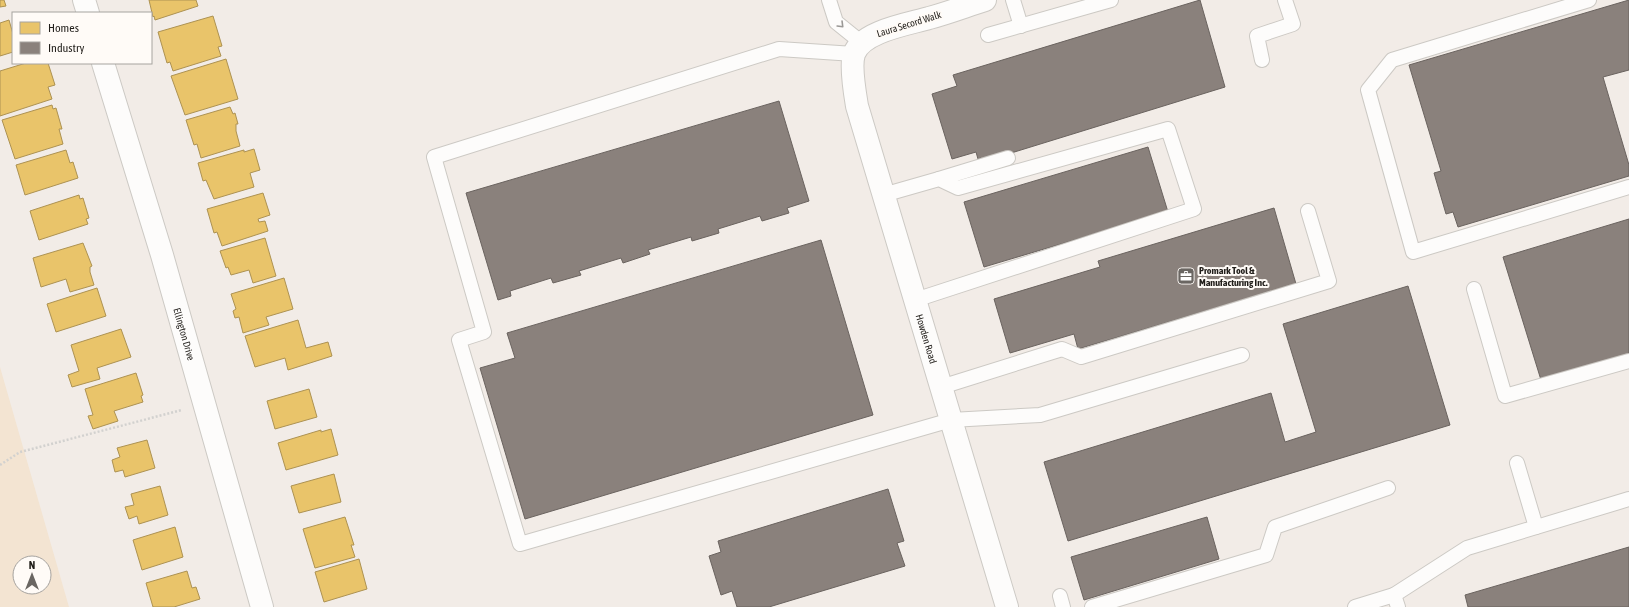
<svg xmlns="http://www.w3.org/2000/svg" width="1629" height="607" viewBox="0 0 1629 607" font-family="'Asap Condensed',sans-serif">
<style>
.green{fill:#f3e4d2;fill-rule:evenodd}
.homes{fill:#e9c46a;stroke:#ad9252}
.industry{fill:#8a817c;stroke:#6a635f}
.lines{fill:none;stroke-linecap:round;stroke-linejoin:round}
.service-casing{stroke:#ccc9c4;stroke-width:16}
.minor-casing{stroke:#ccc9c4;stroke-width:24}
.path{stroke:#d2d1cf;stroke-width:2.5;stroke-dasharray:2 2;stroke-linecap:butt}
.service{stroke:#fdfcfb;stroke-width:14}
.minor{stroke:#fdfcfb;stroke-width:22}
.oneway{stroke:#9a9896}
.labels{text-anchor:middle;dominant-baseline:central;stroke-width:4;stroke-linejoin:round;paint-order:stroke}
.street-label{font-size:10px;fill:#211e1a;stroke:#fffbf7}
.poi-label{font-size:10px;font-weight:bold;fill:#211e1a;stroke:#fffbf7;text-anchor:start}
</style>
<rect width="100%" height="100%" fill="#f2ece7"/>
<!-- green -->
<path class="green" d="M0,367L69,607H0ZM20,563H44V587H20Z"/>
<!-- homes -->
<g class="homes">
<polygon points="0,0 4,0 6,6 0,7"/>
<polygon points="149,0 196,0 198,6 155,20 154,16 153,17"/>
<polygon points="213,16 222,46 218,47 221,56 173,71 170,62 167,63 158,32"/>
<polygon points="9,20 13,34 13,52 0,56 0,23"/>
<polygon points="226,59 238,99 185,115 171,76"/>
<polygon points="26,63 48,63 55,85 48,87 52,99 0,116 0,71"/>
<polygon points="52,105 53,109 56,108 62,129 59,129 63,144 15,159 2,120"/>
<polygon points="230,107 233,114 235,113 238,124 236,124 236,131 240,146 201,158 197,144 194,145 186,120"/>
<polygon points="254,149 260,170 250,173 254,187 214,199 206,180 203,181 198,163 244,150 244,152"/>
<polygon points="66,150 70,163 73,162 78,178 25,195 16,165"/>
<polygon points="263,193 270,215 258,219 259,222 265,221 268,231 222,246 217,232 214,233 207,209"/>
<polygon points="79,195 80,199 83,198 89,218 86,219 88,224 39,240 30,211"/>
<polygon points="265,238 276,276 253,283 249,270 231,275 228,267 226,268 220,251"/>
<polygon points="83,243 92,266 90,267 90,272 94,285 70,292 66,279 41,287 33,258"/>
<polygon points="284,278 293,309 266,317 269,325 243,333 239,317 235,318 233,311 236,309 231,294"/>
<polygon points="97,288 106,316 56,332 47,304"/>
<polygon points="298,320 306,348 328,342 332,356 288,370 285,358 255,367 245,336"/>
<polygon points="121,329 131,357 97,368 100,379 72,387 68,375 79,371 71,345"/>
<polygon points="136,373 143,395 141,396 143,402 114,411 118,421 93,429 88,416 93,415 85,389"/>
<polygon points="309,389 317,417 275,429 267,401"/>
<polygon points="331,429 338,455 286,470 278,443 321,430 321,432"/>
<polygon points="147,440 155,468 125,477 123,470 115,472 112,460 120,457 117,448"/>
<polygon points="334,474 341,502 299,513 291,486"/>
<polygon points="160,486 168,515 139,524 137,516 129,519 125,507 134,505 131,494"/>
<polygon points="345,517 354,545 351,545 355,557 315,568 303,529"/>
<polygon points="175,527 183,557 142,570 133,540"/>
<polygon points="359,559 367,589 324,602 315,572"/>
<polygon points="187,571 192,588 196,587 200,599 174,607 153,607 146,583"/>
</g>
<!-- industry -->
<g class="industry">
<polygon points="1200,0 1225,87 982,162 981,158 978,159 976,152 952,159 932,94 957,86 953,75"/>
<polygon points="1629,0 1629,70 1603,77 1629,165 1629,176 1458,227 1453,212 1446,214 1434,173 1441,171 1409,65"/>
<polygon points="779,101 809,201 787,208 789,213 762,221 760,216 718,229 719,233 692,241 691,237 648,250 650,254 623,263 621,258 579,271 581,275 553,283 551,278 510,291 511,296 498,300 466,193"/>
<polygon points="1148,147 1168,212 984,267 964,202"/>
<polygon points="1274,208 1296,284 1078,349 1074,334 1010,353 994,299 1100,267 1098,261"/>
<polygon points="1629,219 1629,354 1541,380 1503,257"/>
<polygon points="821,240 873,415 525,519 480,368 515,358 507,333"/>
<polygon points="1408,286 1450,425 1068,541 1044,462 1271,393 1285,442 1316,432 1283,324"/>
<polygon points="888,489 904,541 897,543 905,566 769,607 737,607 732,591 721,595 709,556 721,552 718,541"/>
<polygon points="1207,517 1219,559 1084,600 1071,557"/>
<polygon points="1629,547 1629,607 1468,607 1465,595"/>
</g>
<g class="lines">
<!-- service casing -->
<g class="service-casing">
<g id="service">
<polyline points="829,0 836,22 862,43"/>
<polyline points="1013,0 1021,26"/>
<polyline points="1589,0 1392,60 1368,90 1413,252 1629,187"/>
<polyline points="988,35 1111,0"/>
<polyline points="854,54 779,49 434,157 484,332 459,340 520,544 951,420 1040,415 1242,355"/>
<polyline points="1262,60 1257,36 1293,24 1285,0"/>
<polyline points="939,179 1008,158"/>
<polyline points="883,195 939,179 958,188 1168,129 1194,209 915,300"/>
<polyline points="1474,289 1505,396 1629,361"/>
<polyline points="941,387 1062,349 1081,357 1329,281 1308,211"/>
<polyline points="1517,463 1536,527"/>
<polyline points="1394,595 1467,548 1629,499"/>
<polyline points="1060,596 1063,607"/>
<polyline points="1092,607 1266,555 1275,527 1388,488"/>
<polyline points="1355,607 1394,595 1398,607"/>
</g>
</g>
<!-- minor casing -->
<g class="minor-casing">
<g id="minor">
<polyline points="84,0 88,13"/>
<path id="s1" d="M985,0C966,6 948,13 929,18C909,24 862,31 854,54C850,66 855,94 857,106L1007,607"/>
<path id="s2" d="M103,63L162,255L262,607"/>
</g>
</g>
<!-- path -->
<polyline class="path" points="0,465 20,452 182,410"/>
<!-- service -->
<use href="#service" class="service"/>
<!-- minor -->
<use href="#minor" class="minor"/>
</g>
<!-- one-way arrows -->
<defs><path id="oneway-chevron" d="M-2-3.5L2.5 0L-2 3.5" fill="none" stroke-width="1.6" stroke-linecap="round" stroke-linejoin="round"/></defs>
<use class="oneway" href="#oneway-chevron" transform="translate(841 25) rotate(45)"/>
<!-- icons -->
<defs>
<g id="office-square" transform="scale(0.9)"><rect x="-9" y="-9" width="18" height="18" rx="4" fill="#6a6662" stroke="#fffbf7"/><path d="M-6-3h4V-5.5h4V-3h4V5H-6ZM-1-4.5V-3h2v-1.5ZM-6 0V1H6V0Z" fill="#fff"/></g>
</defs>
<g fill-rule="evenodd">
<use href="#office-square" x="1186" y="276"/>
</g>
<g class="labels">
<!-- street labels -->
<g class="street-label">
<text transform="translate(909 24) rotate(-17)">Laura Secord Walk</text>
<text stroke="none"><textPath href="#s2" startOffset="283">Ellington Drive</textPath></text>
<text stroke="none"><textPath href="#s1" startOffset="440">Howden Road</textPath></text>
</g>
<!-- poi labels -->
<g class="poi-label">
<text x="1199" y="270">Promark Tool &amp;<tspan x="1199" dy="12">Manufacturing Inc.</tspan></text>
</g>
</g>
<!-- legend -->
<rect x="12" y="12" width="140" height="52" fill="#fffbf7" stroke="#a6a39f"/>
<rect x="20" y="22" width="20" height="12" fill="#e9c46a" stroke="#a6a39f"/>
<text x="48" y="32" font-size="12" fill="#211e1a">Homes</text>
<rect x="20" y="42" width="20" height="12" fill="#8a817c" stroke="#a6a39f"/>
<text x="48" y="52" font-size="12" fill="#211e1a">Industry</text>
<!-- north arrow -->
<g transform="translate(32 575)"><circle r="19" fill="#fffbf7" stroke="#a6a39f"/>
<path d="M0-3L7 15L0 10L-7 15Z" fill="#6a6662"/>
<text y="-6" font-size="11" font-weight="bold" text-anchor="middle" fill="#211e1a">N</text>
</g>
</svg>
